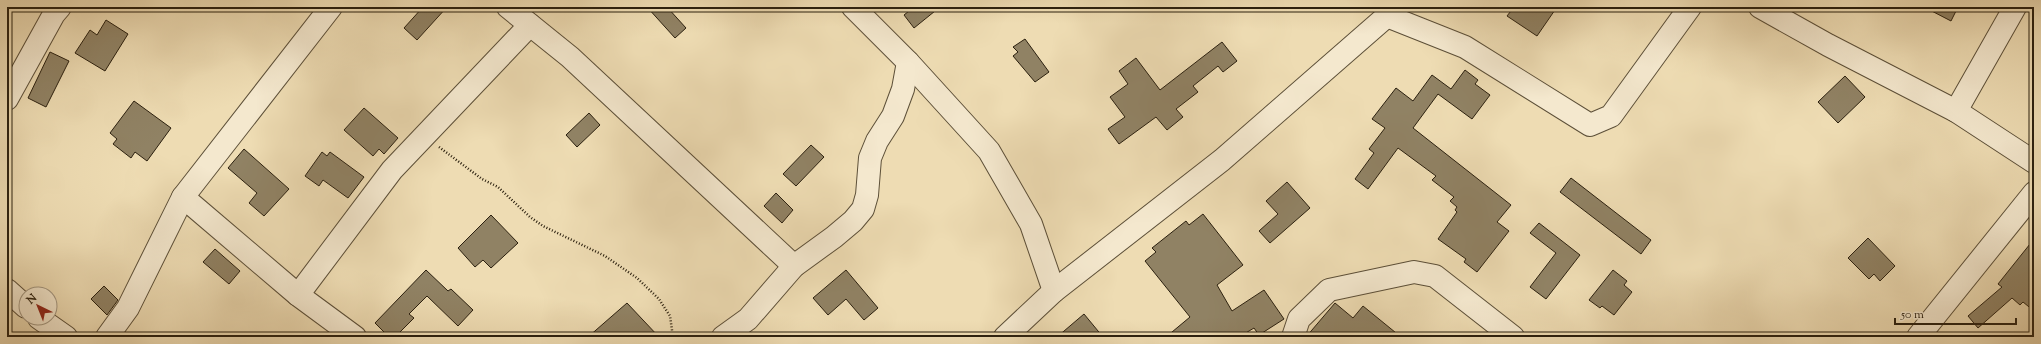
<svg xmlns="http://www.w3.org/2000/svg" width="2041" height="344" viewBox="0 0 2041 344" font-family="'Sorts Mill Goudy',serif">
<style>
.building{fill:#908264;stroke:#2b200f}
.lines{fill:none;stroke-linecap:round;stroke-linejoin:round}
.minor-casing{stroke:#5c4f38;stroke-width:24}
.path{stroke:#2b200f;stroke-width:2.5;stroke-dasharray:1 2;stroke-linecap:butt}
.minor{stroke:#f4e8ce;stroke-width:22}
</style>
<rect width="100%" height="100%" fill="#eedcb3"/>
<filter id="stains"><feTurbulence type="fractalNoise" baseFrequency=".005" numOctaves="4"/><feColorMatrix values="0 0 0 0 .2 0 0 0 0 .09 0 0 0 0 .02 0 0 0 .5 -.17"/></filter>
<radialGradient id="worn" r=".72"><stop offset=".6" stop-color="#630" stop-opacity="0"/><stop offset="1" stop-color="#630" stop-opacity=".3"/></radialGradient>
<!-- building -->
<g class="building">
<polygon points="423,7 447,7 417,40 404,28"/>
<polygon points="647,7 667,7 686,28 675,38"/>
<polygon points="914,7 940,7 914,28 904,15"/>
<polygon points="1514,7 1557,7 1537,36 1507,16"/>
<polygon points="1924,7 1958,7 1951,21"/>
<polygon points="106,20 128,34 105,71 75,53 90,30 97,35"/>
<polygon points="1025,39 1049,72 1035,82 1013,56 1018,52 1013,47"/>
<polygon points="1222,42 1237,61 1223,72 1218,66 1193,86 1198,92 1176,109 1183,117 1167,130 1156,117 1119,144 1108,129 1125,117 1110,97 1128,84 1119,71 1136,58 1160,90"/>
<polygon points="50,52 69,61 46,107 28,98"/>
<polygon points="1465,70 1478,80 1475,84 1490,95 1472,119 1438,94 1413,128 1511,205 1497,222 1509,231 1477,272 1464,262 1466,259 1438,239 1457,212 1455,210 1457,207 1450,201 1454,197 1432,180 1436,176 1398,148 1368,189 1355,179 1374,153 1369,149 1385,128 1372,119 1396,88 1413,101 1432,75 1451,89"/>
<polygon points="1845,76 1865,97 1838,123 1818,102"/>
<polygon points="134,101 171,128 147,161 135,152 131,158 113,144 117,139 110,133"/>
<polygon points="364,108 398,138 384,154 379,149 373,156 344,130"/>
<polygon points="589,113 600,125 577,147 566,135"/>
<polygon points="811,145 824,157 796,186 783,174"/>
<polygon points="244,149 289,189 264,216 249,203 257,193 228,168"/>
<polygon points="322,152 327,156 330,152 364,177 348,198 323,180 319,186 305,176"/>
<polygon points="1571,178 1651,240 1641,254 1560,192"/>
<polygon points="1287,182 1310,208 1270,243 1259,231 1278,214 1266,201"/>
<polygon points="776,193 793,210 782,223 764,206"/>
<polygon points="1203,214 1243,265 1217,285 1232,311 1264,290 1284,319 1259,335 1254,328 1239,337 1166,337 1190,317 1145,261 1156,252 1152,248 1186,221 1189,225"/>
<polygon points="491,215 518,243 491,268 483,260 475,267 458,248"/>
<polygon points="1539,223 1580,255 1546,299 1530,287 1556,253 1530,233"/>
<polygon points="1868,238 1895,266 1880,281 1874,274 1869,279 1848,258"/>
<polygon points="2034,239 2034,311 2023,302 2020,305 2012,298 1978,328 1968,316 2002,287 1998,284"/>
<polygon points="215,249 240,271 229,284 203,262"/>
<polygon points="426,270 448,291 451,289 473,310 458,326 427,296 409,314 414,318 395,337 389,337 375,323"/>
<polygon points="846,270 878,308 864,320 846,299 828,315 813,298"/>
<polygon points="1613,270 1627,281 1624,285 1632,292 1614,315 1602,306 1600,308 1589,300"/>
<polygon points="104,286 118,300 107,315 91,299"/>
<polygon points="627,303 659,337 629,337 624,332 619,337 588,337"/>
<polygon points="1335,303 1353,318 1363,306 1401,337 1306,337"/>
<polygon points="1084,314 1103,337 1057,337"/>
</g>
<g class="lines">
<!-- minor casing -->
<g class="minor-casing">
<g id="minor">
<polyline points="508,7 570,57 794,266"/>
<polyline points="853,7 908,62 989,151 1031,224 1054,291"/>
<polyline points="1385,7 1387,16 1465,47 1590,125 1611,116 1690,7"/>
<polyline points="1760,7 1828,45 1956,111 2034,162"/>
<polyline points="7,99 54,14 60,7"/>
<polyline points="1956,111 2015,7"/>
<polyline points="183,197 298,295 355,337"/>
<polyline points="7,290 26,307"/>
<polyline points="298,295 392,170 530,25"/>
<polyline points="39,318 66,337"/>
<polyline points="107,337 128,308 183,197 331,7"/>
<polyline points="723,337 748,319 794,266 834,237 853,221 863,209 867,195 870,158 877,141 893,116 903,89 908,62"/>
<polyline points="1005,337 1054,291 1222,160 1387,16 1391,7"/>
<polyline points="1293,337 1299,319 1329,290 1414,272 1435,276 1513,337"/>
<polyline points="1918,337 2034,193"/>
</g>
</g>
<!-- path -->
<polyline class="path" points="439,147 482,179 498,187 530,217 543,226 605,256 637,278 659,299 670,316 673,337"/>
<!-- minor -->
<use href="#minor" class="minor"/>
</g>
<!-- margin -->
<rect width="2041" height="344" fill="none" stroke="#eedcb3" stroke-width="24"/>
<rect x="8" y="8" width="2025" height="328" fill="none" stroke="#2b200f" stroke-width="2"/>
<rect x="12" y="12" width="2017" height="320" fill="none" stroke="#2b200f"/>
<!-- north arrow -->
<g transform="translate(38 306) rotate(317)"><circle r="19" fill="#f4e8ce" stroke="#a49882"/>
<path d="M0-3L7 15L0 10L-7 15Z" fill="#8f2418"/>
<text y="-6" font-size="11" font-weight="bold" text-anchor="middle" fill="#2b200f">N</text>
</g>
<!-- scale -->
<path d="M1895 318v6h121v-6" fill="none" stroke="#2b200f" stroke-width="2"/>
<text x="1901" y="318" font-size="12" fill="#2b200f" stroke="#f4e8ce" stroke-width="3" paint-order="stroke">50 m</text>
<rect width="100%" height="100%" filter="url(#stains)"/>
<rect width="100%" height="100%" fill="url(#worn)"/>
</svg>
